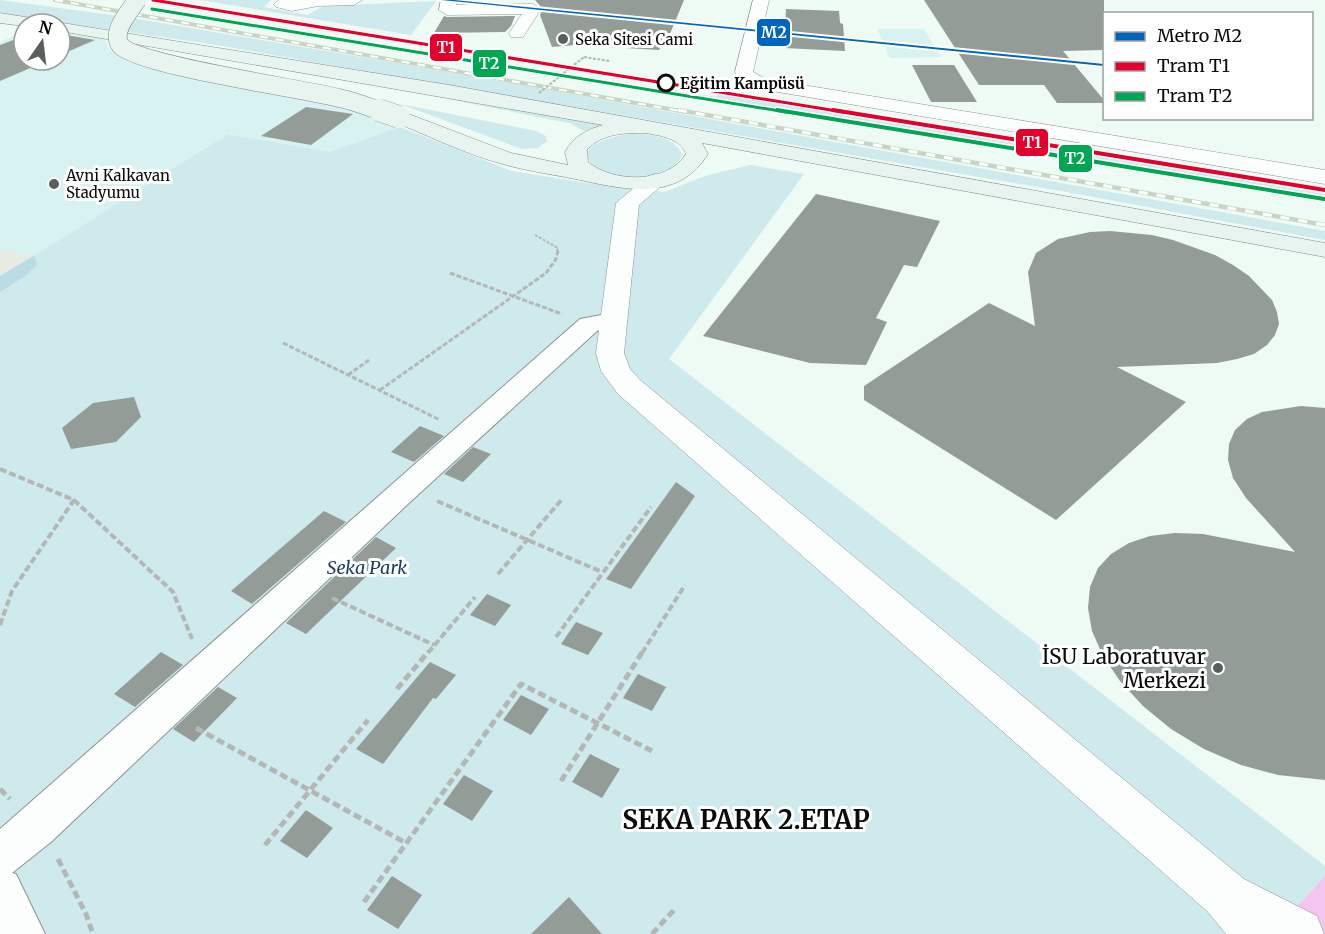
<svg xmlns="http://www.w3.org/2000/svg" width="1325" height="934" viewBox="0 0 1325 934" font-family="Merriweather,serif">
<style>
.industrial{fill:#e8eae4}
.green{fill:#ceeaed}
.forest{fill:#bcdce5}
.pitch{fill:#d7f2f1}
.water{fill:#f4c5ef}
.building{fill:#949c98}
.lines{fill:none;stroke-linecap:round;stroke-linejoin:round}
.pedestrian-casing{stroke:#8d9390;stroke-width:2}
.minor-casing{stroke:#8d9390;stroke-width:1}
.secondary-casing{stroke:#848987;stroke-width:1}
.path-far3{stroke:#b5b7b6;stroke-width:2;stroke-dasharray:3 1.5;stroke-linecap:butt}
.path-far2{stroke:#b5b7b6;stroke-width:3;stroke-dasharray:5 2;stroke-linecap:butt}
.path-far1{stroke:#b5b7b6;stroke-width:4;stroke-dasharray:7 3;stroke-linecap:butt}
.path{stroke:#b5b7b6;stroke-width:5;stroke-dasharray:8 4;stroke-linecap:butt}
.pedestrian{fill:#fcfefd;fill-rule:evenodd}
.minor{fill:#fcfefd;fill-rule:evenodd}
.secondary{fill:#e8f4f0;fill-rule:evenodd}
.rail-far1-casing{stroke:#c8d5c3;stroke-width:4}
.rail-casing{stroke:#c8d5c3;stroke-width:4.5}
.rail-far1{stroke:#fff;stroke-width:2;stroke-dasharray:8;stroke-linecap:butt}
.rail{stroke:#fff;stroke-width:3;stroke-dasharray:9;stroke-linecap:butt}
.secondary-bridge-far1-casing{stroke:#848987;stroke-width:19;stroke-linecap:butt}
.secondary-bridge-casing{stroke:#848987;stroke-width:23;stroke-linecap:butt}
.path-bridge{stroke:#b5b7b6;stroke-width:2;stroke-dasharray:3 1.5;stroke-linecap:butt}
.secondary-bridge-far1{stroke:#e8f4f0;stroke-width:18}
.secondary-bridge{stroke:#e8f4f0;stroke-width:22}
.tram-1-far1-casing{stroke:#fff;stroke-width:5}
.tram-1-casing{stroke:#fff;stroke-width:7}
.tram-2-far1-casing{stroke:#fff;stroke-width:5}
.tram-2-casing{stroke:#fff;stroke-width:7}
.tram-1-far1{stroke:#e4002b;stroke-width:3}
.tram-1{stroke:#e4002b;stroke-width:4}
.tram-2-far1{stroke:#00a651;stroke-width:3}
.tram-2{stroke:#00a651;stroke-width:4}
.metro-1-casing{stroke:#fff;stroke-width:4}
.metro-1{fill:#0065bd;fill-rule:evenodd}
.poi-dot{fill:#5a5f5d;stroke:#fff;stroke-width:2}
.stop-dot{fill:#fff;stroke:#0b0b0b;stroke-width:3}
.labels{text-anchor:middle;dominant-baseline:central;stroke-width:6;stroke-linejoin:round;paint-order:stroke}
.far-poi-label{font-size:15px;fill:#0b0b0b;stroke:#fff;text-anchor:start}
.far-stop-label{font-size:15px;font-weight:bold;fill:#0b0b0b;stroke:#fff;text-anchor:start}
.park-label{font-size:18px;font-style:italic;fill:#1c3c61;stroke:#fff}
.near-poi-label{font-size:21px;fill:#0b0b0b;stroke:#fff;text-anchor:end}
.near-quarter-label{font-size:26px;font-weight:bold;fill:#0b0b0b;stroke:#fff}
.line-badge{stroke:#fff;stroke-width:2}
.badge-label{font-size:16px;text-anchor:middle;font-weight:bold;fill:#fff}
</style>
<rect width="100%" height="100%" fill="#eefaf4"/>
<!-- industrial -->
<polygon class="industrial" points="0,249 34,256 0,276"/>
<!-- green -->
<g class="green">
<polygon points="0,0 126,17 450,72 1325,231 1325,240 1072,193 204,43 0,14"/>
<polygon points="200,0 271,0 264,7 307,15 324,6 436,1 411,35"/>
<polygon points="590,76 716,97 721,92 1325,194 1325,203"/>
<polygon points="425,93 605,125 584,131 569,123 422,94"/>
<polygon points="400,104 536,131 546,136 547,141 538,148 522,149"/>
<polygon points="400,127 512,171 587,183 665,192 705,176 750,165 804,174 669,359 1325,866 1325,876 1272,934 0,934 0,276 228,134 313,149"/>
<path d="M631,134C649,134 674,135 682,155C672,181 611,183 593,165C572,144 619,135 631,134Z"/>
</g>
<!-- forest -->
<polygon class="forest" points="34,256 37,265 24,277 0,292 0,276"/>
<!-- pitch -->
<g class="pitch">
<polygon points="877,29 924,29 941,57 890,58"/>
<polygon points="24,32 24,60 60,60 60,32 104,38 110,50 130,63 347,107 400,127 330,152 228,134 34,256 0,249 0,42"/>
</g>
<!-- water -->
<polygon class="water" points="1325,876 1325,934 1272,934"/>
<!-- building -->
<g class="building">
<polygon points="535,0 684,0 667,41 664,40 659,50 576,45 552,47 540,15 543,9"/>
<polygon points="924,0 1104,0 1104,50 1063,51 1104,100 1104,103 1057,103 1044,85 979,85"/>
<polygon points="786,9 839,11 840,23 843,24 845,51 784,48"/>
<polygon points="444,16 447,17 515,16 511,26 505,32 434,33"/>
<polygon points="60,34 95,40 60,55"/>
<polygon points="24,36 24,60 49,60 0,81 0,45"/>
<polygon points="912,65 954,65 977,102 931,102"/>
<polygon points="306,107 353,114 311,145 261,136"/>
<polygon points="816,194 940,221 917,267 904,265 876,318 887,322 866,365 810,363 703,336"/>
<polygon points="1110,231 1152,235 1173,240 1215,255 1233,265 1249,276 1272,300 1277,312 1279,324 1275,335 1267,345 1254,354 1237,359 1217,363 1117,367 1186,402 1056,520 864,400 864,386 989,303 1035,326 1028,272 1036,253 1058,239 1090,232"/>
<polygon points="134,397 141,417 116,442 71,449 62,428 93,403"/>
<polygon points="1301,406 1325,408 1325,780 1278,775 1241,765 1204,749 1171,729 1143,706 1120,681 1103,656 1092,631 1088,608 1090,587 1098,568 1111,554 1129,543 1150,536 1175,533 1203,534 1295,552 1246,498 1233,478 1228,460 1229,444 1235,430 1247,419 1262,412"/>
<polygon points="420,426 444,436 414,462 391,452"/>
<polygon points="473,447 491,454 463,482 444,474"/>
<polygon points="676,482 695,496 631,589 606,579"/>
<polygon points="324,511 346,522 252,604 231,591"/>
<polygon points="376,537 396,548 306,634 286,623"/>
<polygon points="487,594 511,605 495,626 470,615"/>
<polygon points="576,622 603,633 588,655 561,644"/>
<polygon points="161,652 183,665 135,707 114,694"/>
<polygon points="430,662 456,675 436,699 433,698 383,764 356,749"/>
<polygon points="638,674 666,687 652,711 623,698"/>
<polygon points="218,687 237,698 194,742 173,729"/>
<polygon points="521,695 549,709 531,735 503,720"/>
<polygon points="590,754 620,769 602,798 572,782"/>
<polygon points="464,775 493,791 472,821 443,804"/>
<polygon points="306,810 333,828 307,858 280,841"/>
<polygon points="392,876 422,895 398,929 367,910"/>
<polygon points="569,897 602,934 531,934"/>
</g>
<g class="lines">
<!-- pedestrian casing -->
<g class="pedestrian-casing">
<polygon id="pedestrian" points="612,313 621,316 625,321 621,326 597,331 409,503 51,842 12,873 16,874 45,934 0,934 0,829 580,319"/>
</g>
<!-- minor casing -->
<g class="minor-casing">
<g id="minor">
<polygon points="362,0 354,5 318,6 292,11 276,7 274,4 279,0"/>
<polygon points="441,0 457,0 456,5 533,4 541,9 523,37 511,37 509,33 522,14 447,15 439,10"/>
<polygon points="753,0 769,0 753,72 766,79 1325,170 1325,184 754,88 740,81 735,72"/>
<polygon points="656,174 664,176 667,181 639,205 624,353 630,369 640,380 1244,879 1317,916 1324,934 1226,934 1207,911 618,394 601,371 596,353 616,203 648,176"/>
</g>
</g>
<!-- secondary casing -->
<g class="secondary-casing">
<path id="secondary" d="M0,13L449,85L1325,243V257L702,143L708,154C680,199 633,191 589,182C559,175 529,172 499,163C463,153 427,135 392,121L389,117L392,113H406L511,153L568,165L565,152C574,136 586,130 603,125L60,31V24H24V26L0,23ZM646,133C661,136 680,138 686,154C667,184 613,183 588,162L587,150C601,133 626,133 646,133Z"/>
</g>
<!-- path-far3 -->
<g class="path-far3">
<polyline points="584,57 609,61"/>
<polyline points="535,235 558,248 557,252"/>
</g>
<!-- path-far2 -->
<g class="path-far2">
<polyline points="450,273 562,314"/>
<polyline points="283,343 440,420"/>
<polyline points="348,375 369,360"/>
<polyline points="380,390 546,273 556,259 558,251"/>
</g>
<!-- path-far1 -->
<g class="path-far1">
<polyline points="0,469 74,500 173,592 192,639"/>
<polyline points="437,501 602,572"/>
<polyline points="498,574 563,498"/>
<polyline points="332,598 434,645"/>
<polyline points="0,625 12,591 74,500"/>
<polyline points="556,637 651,507"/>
<polyline points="428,653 475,597"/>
<polyline points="642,653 685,585"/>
</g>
<!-- path -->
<g class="path">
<polyline points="397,689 429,651"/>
<polyline points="196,728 406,843"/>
<polyline points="561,781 643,651"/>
<polyline points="0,789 10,799"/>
<polyline points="265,845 368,720"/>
<polyline points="58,859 86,914 93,934"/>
<polyline points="364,902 521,684 652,751"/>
<polyline points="652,934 674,910"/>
</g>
<!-- pedestrian -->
<use href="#pedestrian" class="pedestrian"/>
<!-- minor -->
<use href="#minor" class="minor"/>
<!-- secondary -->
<use href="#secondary" class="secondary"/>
<!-- rail-far1 casing -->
<g class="rail-far1-casing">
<polyline id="rail-far1" points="55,0 686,112"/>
</g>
<!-- rail casing -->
<g class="rail-casing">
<polyline id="rail" points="678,110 1325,225"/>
</g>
<!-- rail-far1 -->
<use href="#rail-far1" class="rail-far1"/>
<!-- rail -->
<use href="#rail" class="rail"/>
<!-- secondary-bridge-far1 casing -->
<g class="secondary-bridge-far1-casing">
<path id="secondary-bridge-far1" d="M137,0C130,11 111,31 120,45C135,65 305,89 339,98C354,101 369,107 383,112"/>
</g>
<!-- secondary-bridge casing -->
<g class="secondary-bridge-casing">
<polyline id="secondary-bridge" points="379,110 399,117"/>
</g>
<!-- path-bridge -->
<polyline class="path-bridge" points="539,93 584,57"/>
<!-- secondary-bridge-far1 -->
<use href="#secondary-bridge-far1" class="secondary-bridge-far1"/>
<!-- secondary-bridge -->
<use href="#secondary-bridge" class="secondary-bridge"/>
<!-- tram-1-far1 casing -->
<g class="tram-1-far1-casing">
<polyline id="tram-1-far1" points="153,0 843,112"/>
</g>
<!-- tram-1 casing -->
<g class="tram-1-casing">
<polyline id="tram-1" points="833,110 1325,190"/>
</g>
<!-- tram-2-far1 casing -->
<g class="tram-2-far1-casing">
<polyline id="tram-2-far1" points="152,9 786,112"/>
</g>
<!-- tram-2 casing -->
<g class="tram-2-casing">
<polyline id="tram-2" points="777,110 1324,199"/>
</g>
<!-- tram-1-far1 -->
<use href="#tram-1-far1" class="tram-1-far1"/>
<!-- tram-1 -->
<use href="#tram-1" class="tram-1"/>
<!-- tram-2-far1 -->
<use href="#tram-2-far1" class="tram-2-far1"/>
<!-- tram-2 -->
<use href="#tram-2" class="tram-2"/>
<!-- metro-1 casing -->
<g class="metro-1-casing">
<polygon id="metro-1" points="441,0 454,0 1104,64 1104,66"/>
</g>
<!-- metro-1 -->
<use href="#metro-1" class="metro-1"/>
</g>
<!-- markers -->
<g class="poi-dot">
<circle cx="563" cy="39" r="6"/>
<circle cx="54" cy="184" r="6"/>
<circle cx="1218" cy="668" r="6"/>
</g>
<circle class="stop-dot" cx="666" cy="83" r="8"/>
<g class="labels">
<!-- far-poi labels -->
<g class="far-poi-label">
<text x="575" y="39">Seka Sitesi Cami</text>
<text x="66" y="175">Avni Kalkavan<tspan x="66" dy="17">Stadyumu</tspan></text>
</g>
<!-- far-stop labels -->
<g class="far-stop-label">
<text x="680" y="83">Eğitim Kampüsü</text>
</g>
<!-- park labels -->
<g class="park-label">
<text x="367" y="567">Seka Park</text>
</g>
<!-- near-poi labels -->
<g class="near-poi-label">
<text x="1206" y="656">İSU Laboratuvar<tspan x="1206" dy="24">Merkezi</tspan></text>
</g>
<!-- near-quarter labels -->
<g class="near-quarter-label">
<text x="746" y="819">SEKA PARK 2.ETAP</text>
</g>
</g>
<g class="line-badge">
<rect x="756" y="18" width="35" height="29" rx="6" fill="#0065bd"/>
<rect x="429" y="33" width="34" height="29" rx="6" fill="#e4002b"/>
<rect x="472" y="49" width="35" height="29" rx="6" fill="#00a651"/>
<rect x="1015" y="128" width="34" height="29" rx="6" fill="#e4002b"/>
<rect x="1058" y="144" width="35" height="29" rx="6" fill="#00a651"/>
</g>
<g class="badge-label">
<text x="774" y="38">M2</text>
<text x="446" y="53">T1</text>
<text x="489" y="69">T2</text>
<text x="1032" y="148">T1</text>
<text x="1075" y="164">T2</text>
</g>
<!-- legend -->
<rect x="1103" y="12" width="210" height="108" fill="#ffffff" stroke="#9d9d9d" stroke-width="1.5"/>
<rect x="1115" y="32" width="30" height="9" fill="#0065bd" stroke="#9d9d9d" stroke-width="1.5"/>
<text x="1157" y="42" font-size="18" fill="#0b0b0b">Metro M2</text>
<rect x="1115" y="62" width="30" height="9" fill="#e4002b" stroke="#9d9d9d" stroke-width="1.5"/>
<text x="1157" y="72" font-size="18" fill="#0b0b0b">Tram T1</text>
<rect x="1115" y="92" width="30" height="9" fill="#00a651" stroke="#9d9d9d" stroke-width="1.5"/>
<text x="1157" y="102" font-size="18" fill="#0b0b0b">Tram T2</text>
<!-- north arrow -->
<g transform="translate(42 42) rotate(14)"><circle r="28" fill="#ffffff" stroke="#9d9d9d" stroke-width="1.5"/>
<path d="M0-4.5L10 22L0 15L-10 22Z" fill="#5a5f5d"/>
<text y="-9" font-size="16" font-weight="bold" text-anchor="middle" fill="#0b0b0b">N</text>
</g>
</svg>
